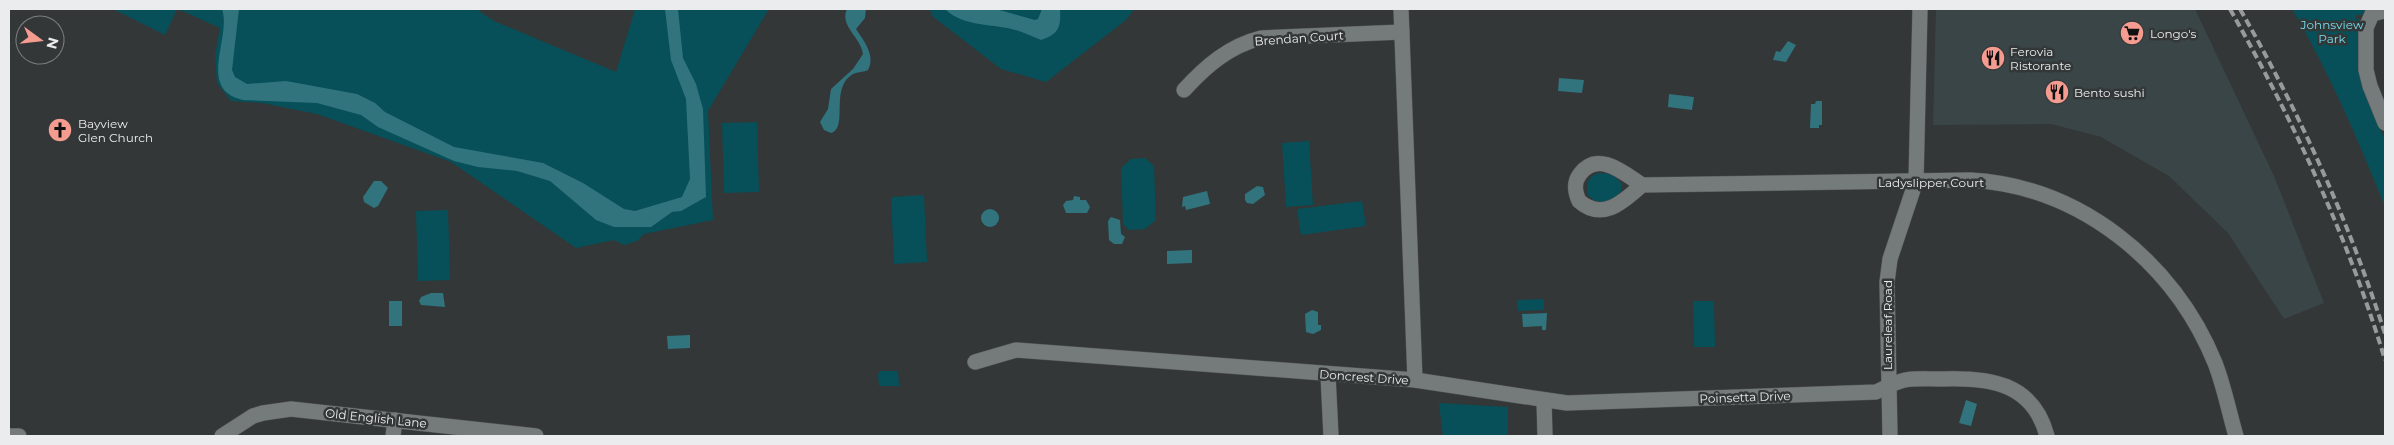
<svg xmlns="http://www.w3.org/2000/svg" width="2394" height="445" viewBox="0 0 2394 445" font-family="Montserrat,sans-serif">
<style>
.built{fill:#3a4547}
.green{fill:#075059}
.water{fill:#31747e}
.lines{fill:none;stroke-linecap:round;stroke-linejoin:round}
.street-casing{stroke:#515455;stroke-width:16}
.street{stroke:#757a7a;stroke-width:15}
.rail{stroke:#989b9b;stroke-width:4;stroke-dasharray:8 4;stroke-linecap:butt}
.labels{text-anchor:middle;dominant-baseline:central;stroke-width:5;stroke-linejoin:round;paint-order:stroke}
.park-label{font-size:12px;fill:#75ddec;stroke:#333737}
.poi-label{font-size:12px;fill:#eaeced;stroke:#333737;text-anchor:start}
.street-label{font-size:12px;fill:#eaeced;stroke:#333737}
</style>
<rect width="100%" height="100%" fill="#333737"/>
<!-- built -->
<polygon class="built" points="1936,9 2195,9 2274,176 2324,303 2284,319 2228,233 2169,176 2101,137 2051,124 1933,125"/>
<!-- green -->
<g class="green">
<polygon points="113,9 177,9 165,35"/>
<polygon points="178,9 476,9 494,21 616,72 635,9 769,9 708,111 713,220 644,234 637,241 624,245 614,240 576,248 451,162 317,114 262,103 231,101 217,83 215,55 220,28"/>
<polygon points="930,9 1134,9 1126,20 1046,82 1001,69 932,16"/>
<path d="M2292,9H2366L2362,15H2356V19H2360L2359,34L2364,92L2385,140V207C2358,139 2329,72 2292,9Z"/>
<polygon points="757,122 759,192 724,193 722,123"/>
<polygon points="1309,141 1313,205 1286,207 1282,143"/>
<polygon points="1145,158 1154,166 1156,220 1145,229 1129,230 1123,224 1121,168 1131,159"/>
<path d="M1598,173L1612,174L1622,184L1621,192C1611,202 1599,207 1588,195C1585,184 1588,177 1598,173Z"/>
<polygon points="924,195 927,262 894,264 891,197"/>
<polygon points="1362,201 1366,226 1301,235 1297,209"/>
<polygon points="448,210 450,280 418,281 416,211"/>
<polygon points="1544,299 1544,310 1518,311 1517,300"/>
<polygon points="1693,301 1714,301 1715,347 1694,347"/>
<polygon points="880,371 898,371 899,386 879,386 878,375"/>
<polygon points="1439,403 1508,407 1508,436 1443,436"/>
</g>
<!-- water -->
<g class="water">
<path d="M222,9H239L232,70L235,77L247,84L286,81L357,94L375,103L385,112L454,147L543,163L583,183L624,209L635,211L682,197L690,179L686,99L671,60L665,9H678L683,58L696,84L703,109L706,197L681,211L672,212L651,227H614L596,220L550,181L517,171L478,167L454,161L378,127L361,115L317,103L243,100C196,90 232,37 222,9Z"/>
<path d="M847,9H866L865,18L856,29C864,41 876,56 868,70C864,72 858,72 853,74C829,88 849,128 831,133L824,130L820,122L828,109L831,89L853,69L863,54C861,37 839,26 847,9Z"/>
<path d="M945,9H996L1035,20L1038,19L1042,9H1060C1061,27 1059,34 1041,40C1034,37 1027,34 1019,31C995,23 964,28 945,9Z"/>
<polygon points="1788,41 1796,45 1786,62 1773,60 1776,51 1780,52"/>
<polygon points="1559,78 1584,80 1582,93 1558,91"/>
<polygon points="1669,94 1694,97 1692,110 1668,107"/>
<polygon points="1816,101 1822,101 1822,125 1819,125 1819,128 1810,128 1811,104 1815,104"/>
<polygon points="374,181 381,181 388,188 378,206 374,208 364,202 363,197"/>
<polygon points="1257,186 1263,187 1265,195 1253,204 1247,203 1245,200 1245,194"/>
<polygon points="1207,191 1210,204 1186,210 1185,206 1182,207 1183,197"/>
<polygon points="1074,196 1080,197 1080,200 1086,200 1090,207 1087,213 1066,213 1063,205 1066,201 1073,200"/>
<circle cx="990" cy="218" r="9"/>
<polygon points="1111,217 1120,220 1121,234 1125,237 1122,244 1114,244 1109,240 1108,221"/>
<polygon points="1192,250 1192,263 1167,264 1167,251"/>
<polygon points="431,293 443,293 445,307 421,305 419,301 421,297"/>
<rect x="389" y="301" width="13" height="25"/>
<polygon points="1312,310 1318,312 1318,325 1321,325 1321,330 1313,334 1306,332 1305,314"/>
<polygon points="1547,313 1546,330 1542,330 1542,326 1523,327 1522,314"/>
<polygon points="690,335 690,348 668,349 667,336"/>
<polygon points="1966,400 1977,404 1971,426 1959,423"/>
</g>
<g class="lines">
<!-- street casing -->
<g class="street-casing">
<g id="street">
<polyline points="2385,11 2372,14 2366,28 2366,70 2370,86 2385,123"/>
<path d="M1184,90C1206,66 1229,46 1261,38L1402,32"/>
<path d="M1642,185C1624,201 1603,222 1579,201C1575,192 1573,183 1580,174C1598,150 1624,173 1642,185L1970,180C2080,186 2174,262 2215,363C2224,386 2229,412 2236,436"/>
<polyline points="975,362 1016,350 1415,380 1401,9"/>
<polyline points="1328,375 1331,436"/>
<path d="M1415,380L1567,403L1876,392C1885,388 1895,382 1905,380C1916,378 1928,379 1940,379C1988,377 2033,382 2047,436"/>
<polyline points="1544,400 1545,436"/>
<polyline points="9,436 19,436"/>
<polyline points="222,436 253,416 263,413 291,409 536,436"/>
<polyline points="393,436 395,420"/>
<polyline points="1890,436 1887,282 1890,259 1916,181 1920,9"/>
</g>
</g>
<!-- street -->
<use href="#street" class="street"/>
<!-- rail -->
<g class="rail">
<path d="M2230,9C2293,120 2348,237 2385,360"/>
<path d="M2240,9C2299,112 2349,221 2385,334"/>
</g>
</g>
<!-- icons -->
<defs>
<g id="supermarket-disc" transform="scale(1.25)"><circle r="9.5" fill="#f59c91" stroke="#333737"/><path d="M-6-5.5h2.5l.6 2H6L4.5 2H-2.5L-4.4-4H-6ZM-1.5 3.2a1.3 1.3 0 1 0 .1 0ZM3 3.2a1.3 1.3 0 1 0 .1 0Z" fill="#111"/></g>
<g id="restaurant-disc" transform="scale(1.25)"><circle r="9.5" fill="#f59c91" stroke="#333737"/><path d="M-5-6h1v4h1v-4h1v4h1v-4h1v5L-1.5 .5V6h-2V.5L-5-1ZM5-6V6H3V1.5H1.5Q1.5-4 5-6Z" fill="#111"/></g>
<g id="church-disc" transform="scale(1.25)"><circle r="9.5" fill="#f59c91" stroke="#333737"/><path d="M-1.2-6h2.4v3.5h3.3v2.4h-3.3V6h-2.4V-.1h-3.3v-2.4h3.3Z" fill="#111"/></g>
</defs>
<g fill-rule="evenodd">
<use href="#supermarket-disc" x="2132" y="33"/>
<use href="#restaurant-disc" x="1993" y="58"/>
<use href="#restaurant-disc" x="2057" y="92"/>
<use href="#church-disc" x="60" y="130"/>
</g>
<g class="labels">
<!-- park labels -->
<g class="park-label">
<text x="2332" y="24">Johnsview<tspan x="2332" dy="14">Park</tspan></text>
</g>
<!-- poi labels -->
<g class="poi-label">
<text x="2150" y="33">Longo's</text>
<text x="2010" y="51">Ferovia<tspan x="2010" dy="14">Ristorante</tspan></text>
<text x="2074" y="92">Bento sushi</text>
<text x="78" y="123">Bayview<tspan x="78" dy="14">Glen Church</tspan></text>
</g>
<!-- street labels -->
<g class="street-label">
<text transform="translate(1299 38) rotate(-4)">Brendan Court</text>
<text x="1931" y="182">Ladyslipper Court</text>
<text transform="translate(1887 325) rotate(-90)">Laureleaf Road</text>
<text transform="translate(1364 377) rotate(4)">Doncrest Drive</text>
<text transform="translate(1745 397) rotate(-2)">Poinsetta Drive</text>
<text transform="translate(376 418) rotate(6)">Old English Lane</text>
</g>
</g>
<!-- border -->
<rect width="2394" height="445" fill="none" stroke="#eaeced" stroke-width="20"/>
<!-- north arrow -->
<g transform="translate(40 40) rotate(105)"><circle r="24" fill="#333737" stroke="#7c7f80"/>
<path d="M0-4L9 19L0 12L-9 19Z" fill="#f59c91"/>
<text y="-8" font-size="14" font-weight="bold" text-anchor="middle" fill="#eaeced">N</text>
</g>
</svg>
